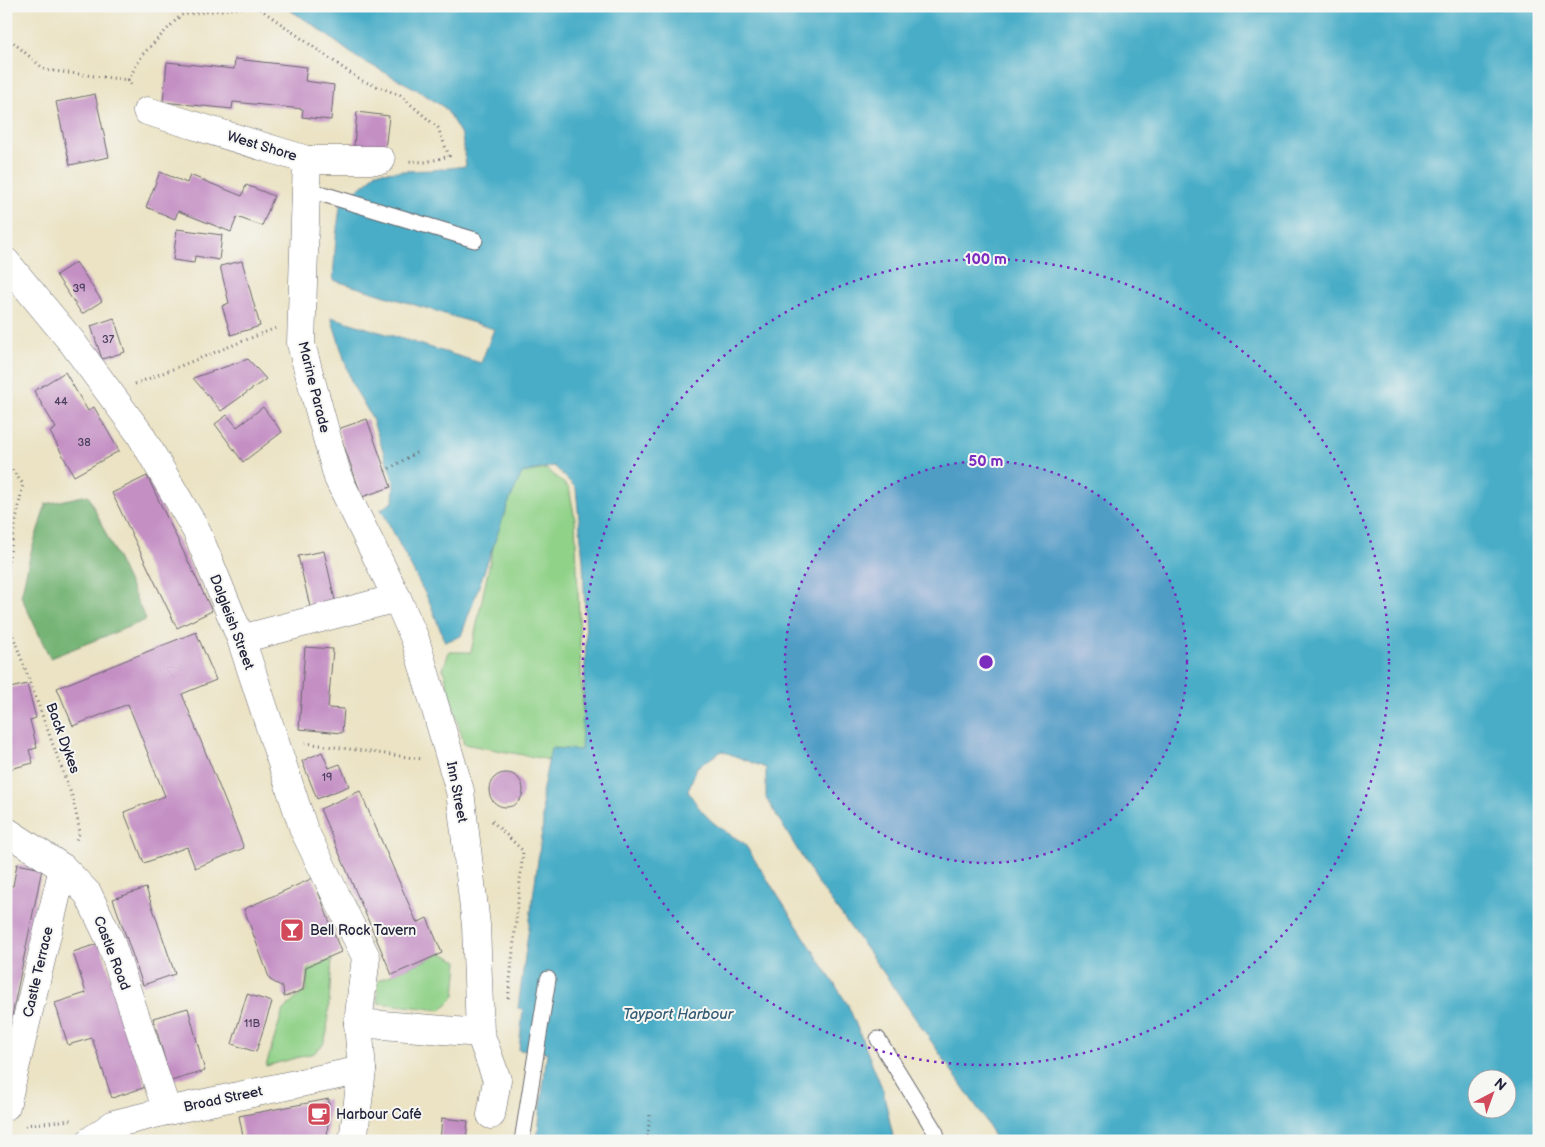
<svg xmlns="http://www.w3.org/2000/svg" width="1545" height="1147" viewBox="0 0 1545 1147" font-family="'Balsamiq Sans',sans-serif">
<style>
.green{fill:#91d289;stroke:#5a7a62}
.forest{fill:#74b475;stroke:#4b6b58}
.water{fill:#48adc7;stroke:#356881;fill-rule:evenodd}
.building{fill:#c490c4}
.lines{fill:none;stroke-linecap:round;stroke-linejoin:round}
.lane-casing{stroke:#68666b;stroke-width:17}
.street-casing{stroke:#68666b;stroke-width:29}
.path{stroke:#68666b;stroke-width:3;stroke-dasharray:1 4;stroke-linecap:butt}
.lane{stroke:#fff;stroke-width:15}
.street{stroke:#fff;stroke-width:28}
.ring{fill:none;stroke:#7b2cbf;stroke-width:2.5;stroke-dasharray:2.5 5}
.labels{text-anchor:middle;dominant-baseline:central;stroke-width:4;stroke-linejoin:round;paint-order:stroke}
.number-label{font-size:11px;fill:#4a3e5d}
.street-label{font-size:14px;fill:#22223b;stroke:#f6f6f2}
.poi-label{font-size:14px;fill:#22223b;stroke:#f6f6f2;text-anchor:start}
.water-label{font-size:15px;font-style:italic;fill:#315a73;stroke:#f6f6f2}
.centre{fill:#7b2cbf;stroke:#f6f6f2;stroke-width:2.5}
.ring-label{font-size:15px;text-anchor:middle;font-weight:bold;fill:#7b2cbf;stroke:#f6f6f2;stroke-width:4;stroke-linejoin:round;paint-order:stroke}
</style>
<rect width="100%" height="100%" fill="#f6f6f2"/>
<filter id="ink" filterUnits="userSpaceOnUse"><feTurbulence type="fractalNoise" baseFrequency=".02" numOctaves="2"/><feDisplacementMap in="SourceGraphic" scale="10" xChannelSelector="R" yChannelSelector="G"/><feConvolveMatrix kernelMatrix="1 2 1 2 8 2 1 2 1" color-interpolation-filters="sRGB"/></filter>
<filter id="wash" filterUnits="userSpaceOnUse"><feTurbulence type="fractalNoise" baseFrequency=".0096" numOctaves="4" result="noise"/><feDisplacementMap in="SourceGraphic" scale="20" xChannelSelector="R" yChannelSelector="G"/><feGaussianBlur stdDeviation="1.12" result="paint"/><feColorMatrix in="noise" values="0 0 0 0 0 0 0 0 0 0 0 0 0 0 0 0 0 1.4 0 .05"/><feComposite in="paint" operator="in"/></filter>
<g filter="url(#wash)">
<rect width="100%" height="100%" fill="#ebe3c4"/>
<!-- green -->
<g class="green">
<polygon points="547,469 569,488 575,519 585,764 550,760 464,744 443,669 449,652 471,652 506,486 521,473"/>
<polygon points="442,953 458,961 455,996 441,1010 378,1003 377,981"/>
<polygon points="332,959 327,1032 323,1045 314,1053 266,1066 283,1010 306,990 308,969"/>
</g>
<!-- forest -->
<polygon class="forest" points="88,495 146,620 50,658 21,596 31,552 46,504"/>
<!-- water -->
<path class="water" d="M283,6H1539V1141H996L985,1119L886,976L817,882L766,798V768L722,751L697,767L688,791C704,818 717,827 744,843L848,1005L883,1090L894,1141H537L547,1052L519,1050L523,1009L518,1008L543,823L542,793L551,748L581,750L586,641L583,560L576,488L554,466L522,473L509,502L461,636L445,642L430,603L381,509L393,502L394,482L371,416L352,384L331,317L481,363L494,329L333,280L336,237L341,200L367,183L376,172L433,170L466,166L462,136L445,108L416,89L356,57L312,24ZM1478,1080H1508V1110H1478Z"/>
<g id="blocks">
<!-- building -->
<g class="building">
<polygon points="235,59 307,67 305,81 334,85 331,120 302,117 303,109 233,102 232,109 163,102 167,62 234,69"/>
<polygon points="95,94 109,157 70,165 56,102"/>
<polygon points="357,112 389,116 385,150 354,146"/>
<polygon points="160,172 187,183 190,175 242,196 246,185 274,196 262,226 237,217 231,232 178,211 175,219 146,207"/>
<polygon points="177,229 222,235 219,260 195,256 194,263 173,260"/>
<polygon points="242,261 260,326 231,335 222,306 229,303 220,266"/>
<polygon points="76,262 102,301 82,314 56,275"/>
<polygon points="114,318 125,352 102,359 91,326"/>
<polygon points="248,359 266,379 221,411 193,378"/>
<polygon points="65,372 88,411 94,407 119,451 74,476 50,432 56,428 34,391"/>
<polygon points="263,407 282,432 243,462 215,424 227,415 237,427"/>
<polygon points="367,419 391,487 362,497 338,429"/>
<polygon points="147,476 212,611 177,628 112,493"/>
<polygon points="6,506 8,506 10,518 6,519"/>
<polygon points="324,551 337,609 312,615 298,556"/>
<polygon points="196,632 216,680 182,694 244,848 195,868 187,847 144,863 124,812 165,796 128,704 73,726 57,688"/>
<polygon points="305,647 333,649 328,708 344,709 342,733 299,729"/>
<polygon points="27,684 36,718 30,720 37,748 29,750 33,763 6,770 6,689"/>
<polygon points="322,752 329,768 340,764 349,786 317,799 302,761"/>
<circle cx="506" cy="790" r="17"/>
<polygon points="360,791 417,923 427,918 442,953 392,975 320,809"/>
<polygon points="17,864 42,869 7,1040 6,885 13,886"/>
<polygon points="313,878 341,952 306,967 303,990 284,997 283,987 270,980 244,909"/>
<polygon points="146,888 175,974 143,985 113,899"/>
<polygon points="100,943 146,1087 112,1098 92,1038 68,1045 55,1003 86,993 73,952"/>
<polygon points="247,994 272,1002 256,1052 232,1044"/>
<polygon points="188,1008 205,1071 171,1081 153,1018"/>
<polygon points="329,1099 327,1141 244,1141 239,1116"/>
<polygon points="442,1118 468,1121 466,1141 440,1141"/>
</g>
</g>
</g>
<g filter="url(#ink)">
<use href="#blocks" fill-opacity="0" stroke="#68666b" stroke-width="1"/>
<g class="lines">
<!-- lane casing -->
<g class="lane-casing">
<g id="lane">
<polyline points="306,189 475,240"/>
<polyline points="878,1039 936,1133 938,1141"/>
<polyline points="522,1141 548,979"/>
</g>
</g>
<!-- street casing -->
<g class="street-casing">
<g id="street">
<polyline points="147,111 307,160 381,160"/>
<polyline points="307,160 301,344 338,478 397,598 415,639 460,791 476,925 480,1033 497,1080 491,1115"/>
<polyline points="6,262 72,342 140,434 196,530 241,639 304,830 366,957 358,1023 362,1070 353,1141"/>
<polyline points="241,639 397,598"/>
<polyline points="6,831 63,868 88,894 110,940 167,1111"/>
<polyline points="358,1023 480,1033"/>
<polyline points="6,1106 63,868"/>
<polyline points="90,1141 114,1124 167,1111 362,1070"/>
</g>
</g>
<!-- path -->
<g class="path">
<polyline points="6,36 45,70 128,80 133,88"/>
<polyline points="128,80 143,54 181,15 256,6 360,80 400,95 438,128 449,156 427,162 406,161"/>
<polyline points="135,384 276,328"/>
<polyline points="6,462 23,484 6,573"/>
<polyline points="385,471 419,451"/>
<polyline points="6,617 73,799 80,832 75,842"/>
<polyline points="305,743 422,759"/>
<polyline points="492,821 523,851 508,1001"/>
<polyline points="25,1125 71,1120"/>
<polyline points="647,1141 650,1114"/>
</g>
<!-- lane -->
<use href="#lane" class="lane"/>
<!-- street -->
<use href="#street" class="street"/>
</g>
</g>
<!-- distance rings -->
<circle cx="986" cy="662" r="201" fill="#7b2cbf" fill-opacity=".12"/>
<g class="ring">
<circle cx="986" cy="662" r="201"/>
<circle cx="986" cy="662" r="403"/>
</g>
<!-- icons -->
<defs>
<g id="bar-square" transform="scale(1.25)"><rect x="-9" y="-9" width="18" height="18" rx="4" fill="#d1495b" stroke="#f6f6f2"/><path d="M-6-5H6L.8 .8V4.5H3.5V6h-7V4.5H-.8V.8Z" fill="#fff"/></g>
<g id="cafe-square" transform="scale(1.25)"><rect x="-9" y="-9" width="18" height="18" rx="4" fill="#d1495b" stroke="#f6f6f2"/><path d="M-5.5-4.5H6V0H3Q3 3.5 0 3.5H-2.5Q-5.5 3.5-5.5 0ZM3-3.2v2h1.7v-2ZM-6 4.5H4V6H-6Z" fill="#fff"/></g>
</defs>
<g fill-rule="evenodd">
<use href="#bar-square" x="292" y="930"/>
<use href="#cafe-square" x="319" y="1114"/>
</g>
<g class="labels">
<!-- number labels -->
<g class="number-label">
<text x="79" y="288">39</text>
<text x="108" y="339">37</text>
<text x="61" y="401">44</text>
<text x="84" y="442">38</text>
<text x="327" y="777">19</text>
<text x="252" y="1023">11B</text>
</g>
<!-- street labels -->
<g class="street-label">
<text transform="translate(262 146) rotate(17)">West Shore</text>
<text transform="translate(314 387) rotate(76)">Marine Parade</text>
<text transform="translate(232 622) rotate(69)">Dalgleish Street</text>
<text transform="translate(63 738) rotate(70)">Back Dykes</text>
<text transform="translate(457 792) rotate(79)">Inn Street</text>
<text transform="translate(112 953) rotate(69)">Castle Road</text>
<text transform="translate(38 972) rotate(-77)">Castle Terrace</text>
<text transform="translate(223 1099) rotate(-12)">Broad Street</text>
</g>
<!-- poi labels -->
<g class="poi-label">
<text x="310" y="930">Bell Rock Tavern</text>
<text x="336" y="1114">Harbour Café</text>
</g>
<!-- water labels -->
<g class="water-label">
<text x="678" y="1014">Tayport Harbour</text>
</g>
</g>
<circle cx="986" cy="662" r="8" class="centre"/>
<g class="ring-label">
<text x="986" y="264">100 m</text>
<text x="986" y="466">50 m</text>
</g>
<!-- margin -->
<rect width="1545" height="1147" fill="none" stroke="#f6f6f2" stroke-width="25"/>
<!-- north arrow -->
<g transform="translate(1492 1094) rotate(41)"><circle r="24" fill="#f6f6f2" stroke="#a1a1a9"/>
<path d="M0-4L9 19L0 12L-9 19Z" fill="#d1495b"/>
<text y="-8" font-size="14" font-weight="bold" text-anchor="middle" fill="#22223b">N</text>
</g>
</svg>
